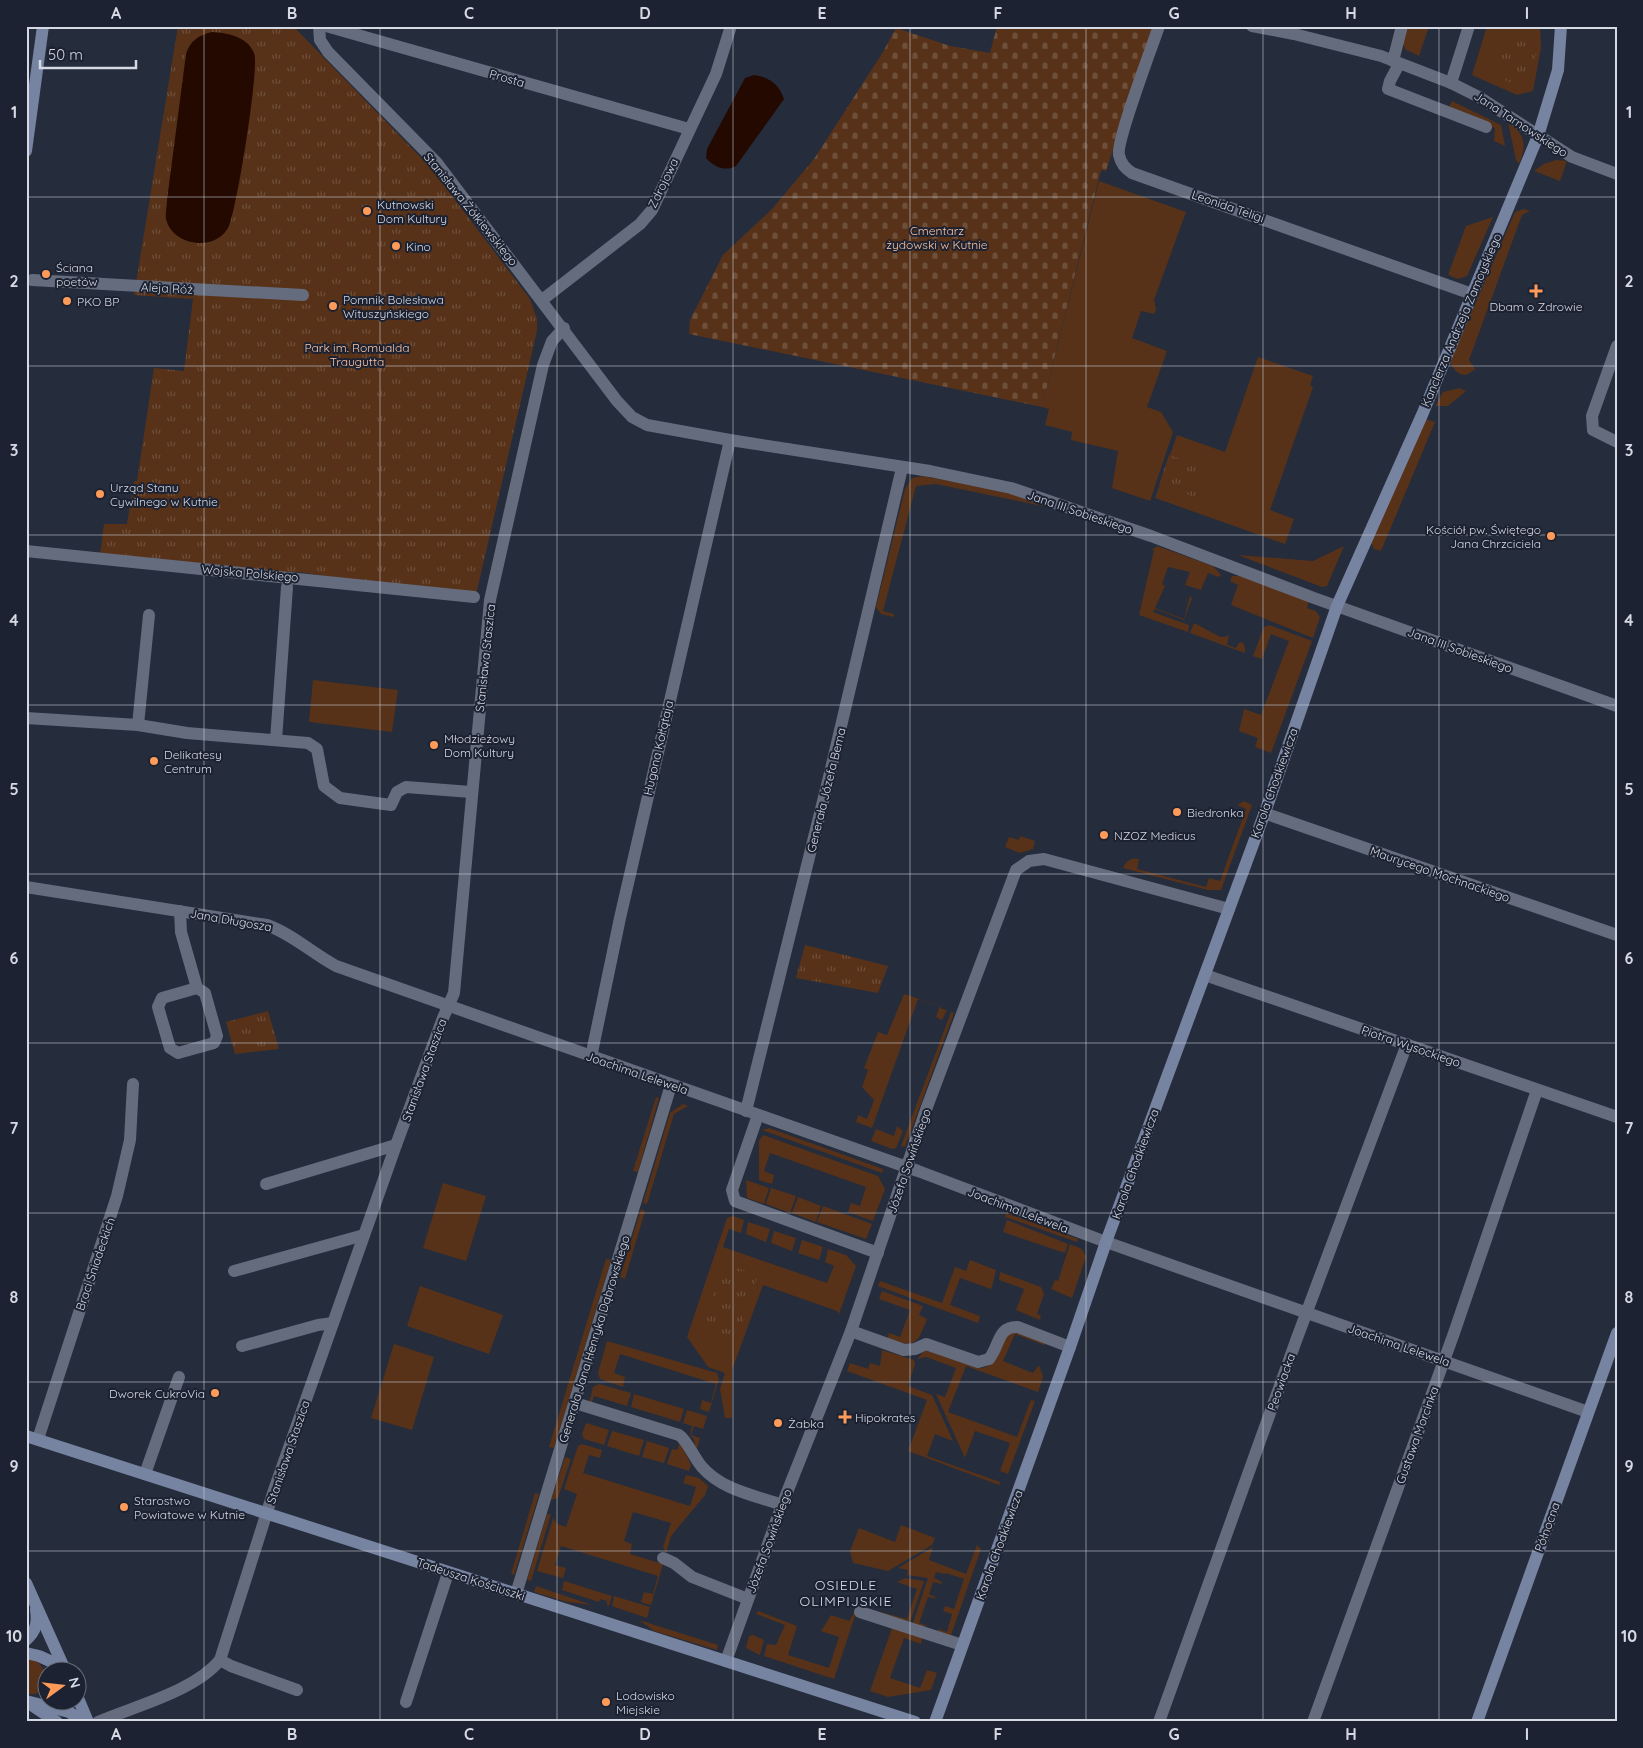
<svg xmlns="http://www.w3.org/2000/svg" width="1643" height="1748" viewBox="0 0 1643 1748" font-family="Quicksand,sans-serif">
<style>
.green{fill:#573219}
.cemetery{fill:url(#cemetery-stones)}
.park{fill:url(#park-tufts)}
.water{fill:#230900}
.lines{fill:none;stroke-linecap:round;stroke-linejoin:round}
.street{stroke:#646c7e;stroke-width:12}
.secondary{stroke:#7683a1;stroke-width:12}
.grid{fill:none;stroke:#d4d9e3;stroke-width:1;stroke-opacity:0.55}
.poi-dot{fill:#fe9b58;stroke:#1c2231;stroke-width:2}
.labels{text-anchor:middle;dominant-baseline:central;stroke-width:4;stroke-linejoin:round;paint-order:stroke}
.street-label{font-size:12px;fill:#d4d9e3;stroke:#1c2231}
.poi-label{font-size:12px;fill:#d4d9e3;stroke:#1c2231;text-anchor:start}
.park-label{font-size:12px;fill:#fbc4a2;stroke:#1c2231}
.neighbourhood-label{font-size:14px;letter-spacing:1px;fill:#d4d9e3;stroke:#1c2231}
.neatline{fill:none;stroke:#d4d9e3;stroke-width:2}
.grid-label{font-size:16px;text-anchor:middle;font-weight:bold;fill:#d4d9e3}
</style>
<defs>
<pattern id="cemetery-stones" width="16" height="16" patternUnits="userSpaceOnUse" patternTransform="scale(1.25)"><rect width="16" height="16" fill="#573219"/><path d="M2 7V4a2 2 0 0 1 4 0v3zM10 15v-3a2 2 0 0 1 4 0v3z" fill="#6e4f3a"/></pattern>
<pattern id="park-tufts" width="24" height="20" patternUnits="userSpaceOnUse" patternTransform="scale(1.25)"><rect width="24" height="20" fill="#573219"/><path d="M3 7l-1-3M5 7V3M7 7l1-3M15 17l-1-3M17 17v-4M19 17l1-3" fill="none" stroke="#6e4f3a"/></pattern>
</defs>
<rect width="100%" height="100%" fill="#252c3b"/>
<!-- green -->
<g class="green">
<polygon points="1407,26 1429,26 1419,56 1406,50 1403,44"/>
<polygon points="1487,26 1540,26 1541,48 1533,91 1517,95 1472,75"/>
<polygon points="1452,101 1501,125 1505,146 1494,141 1495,128 1448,109"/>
<path d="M1508,122C1525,134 1527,145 1519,164L1516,160Z"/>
<polygon points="1556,160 1567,161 1560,181 1534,171 1544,164"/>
<polygon points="1099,181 1186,212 1154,300 1156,310 1154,314 1141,311 1132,338 1167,351 1147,407 1161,412 1173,432 1150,501 1112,488 1118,451 1071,440 1072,432 1045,425 1049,409 1042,407"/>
<path d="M1524,209L1530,211L1522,215L1469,360L1475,369C1464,380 1456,374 1450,362L1515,212Z"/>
<polygon points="1493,217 1467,276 1458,279 1448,275 1466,226"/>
<polygon points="1258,357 1313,376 1310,385 1313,387 1270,510 1294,519 1285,544 1155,498 1177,435 1225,452"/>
<polygon points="1459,388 1466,391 1448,406 1435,406 1443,392"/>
<polygon points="1425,419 1435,422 1381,551 1374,549 1371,543"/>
<polygon points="923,476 1002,490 1047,507 936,484 916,486 883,611 894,614 894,617 881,614 876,607 905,489 912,478"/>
<polygon points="1157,546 1213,566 1221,575 1219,577 1208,573 1201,590 1185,585 1190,572 1168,567 1162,584 1165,586 1155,608 1184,619 1190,596 1192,598 1184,620 1155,609 1153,612 1189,625 1188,632 1139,615 1154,550 1152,550"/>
<polygon points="1344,546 1327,586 1322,587 1238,555 1313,561"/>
<polygon points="1232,576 1242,576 1309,601 1307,608 1316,611 1320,617 1313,638 1231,605 1238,585 1230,581"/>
<path d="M1194,623C1199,625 1219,637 1221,637C1224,637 1227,636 1229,635L1227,645L1236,648L1239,643L1242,642L1245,647V653L1190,633Z"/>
<polygon points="1269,625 1312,641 1271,753 1255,747 1258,738 1239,731 1244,709 1261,715 1289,641 1271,634 1262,659 1253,656 1264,627"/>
<polygon points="313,680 398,690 392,732 309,722"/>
<path d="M1244,801L1252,805L1221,890H1208L1123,868C1126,861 1131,857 1139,859L1137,869L1206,887L1209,878L1220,881L1246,809L1237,805Z"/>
<polygon points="1020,836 1035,841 1033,849 1020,853 1005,847 1009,837 1019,840"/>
<polygon points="904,994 941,1006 940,1008 947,1010 942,1020 936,1017 940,1006 918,999 872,1128 856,1122 858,1115 867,1119 874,1100 862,1087 868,1070 864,1068 878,1032 887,1035"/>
<polygon points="951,1012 954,1013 905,1147 901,1146"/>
<polygon points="656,1097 659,1098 638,1172 633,1171"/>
<polygon points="683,1104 688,1106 674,1114 647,1204 643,1203 670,1113"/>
<polygon points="897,1126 903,1131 896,1148 892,1149 871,1141 876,1129 894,1136"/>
<polygon points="769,1128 883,1169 882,1173 762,1130"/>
<polygon points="763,1135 878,1176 885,1189 873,1221 848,1212 851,1203 860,1206 866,1187 770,1153 764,1171 774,1175 772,1184 759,1180 759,1141"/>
<polygon points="746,1180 769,1188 764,1204 747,1198"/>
<polygon points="443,1183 486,1196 466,1261 423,1248"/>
<polygon points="771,1188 796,1196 790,1213 766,1204"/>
<polygon points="798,1197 821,1206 816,1222 792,1213"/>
<polygon points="823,1206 872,1224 866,1239 817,1222"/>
<polygon points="641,1209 645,1211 625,1279 620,1277"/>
<polygon points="1006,1213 1078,1239 1077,1242 1005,1217"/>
<polygon points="733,1216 744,1220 741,1233 729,1229 723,1247 827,1283 834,1266 825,1262 828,1249 846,1255 856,1266 839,1314 837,1311 763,1285 732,1370 732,1418 725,1418 720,1389 725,1373 708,1367 687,1337 727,1218"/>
<polygon points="1007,1220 1068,1244 1065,1253 1003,1232"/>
<polygon points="748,1222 770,1229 766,1242 746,1234"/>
<polygon points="774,1231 796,1238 792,1251 771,1243"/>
<polygon points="802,1240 823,1247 819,1260 798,1253"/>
<polygon points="1070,1244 1082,1249 1086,1257 1072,1298 1051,1289 1055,1280 1058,1281"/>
<polygon points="606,1259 611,1260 554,1448 549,1447"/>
<polygon points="970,1260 996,1270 992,1287 991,1289 960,1278 950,1305 980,1316 978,1323 878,1286 880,1281 942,1303 955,1267 966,1271"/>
<polygon points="1000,1272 1041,1287 1044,1294 1037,1314 1041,1316 1040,1320 1016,1310 1024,1289 999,1280"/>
<polygon points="420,1286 503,1315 489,1354 407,1326"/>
<path d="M882,1291L923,1306L919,1315L927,1319C917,1346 914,1347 887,1340L889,1333L900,1337L910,1310L879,1299Z"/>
<path d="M1011,1331L1047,1343L1044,1345L1015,1334L1003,1361L1033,1373L1039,1365L1043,1377L1038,1392L966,1366L948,1412L1017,1437L1031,1400L1035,1401L1008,1474L1000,1471L1010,1443L975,1431L965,1458L936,1394L945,1397L956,1368L926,1357L917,1359L924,1351H932L977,1368C999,1370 998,1343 1011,1331Z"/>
<polygon points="607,1341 717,1373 719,1379 709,1412 700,1409 702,1400 711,1403 716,1384 620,1354 614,1373 625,1377 623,1387 600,1379 598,1373"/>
<polygon points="394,1344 434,1357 412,1430 371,1418"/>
<polygon points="882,1350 914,1360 915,1364 908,1386 932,1395 953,1441 935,1434 927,1456 1000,1482 999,1485 908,1451 927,1400 847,1371 850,1363 868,1369 870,1363 880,1366"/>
<polygon points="599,1384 631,1393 627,1406 594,1396 591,1405 589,1403 593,1387"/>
<polygon points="634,1394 684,1409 680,1422 631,1407"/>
<polygon points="687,1410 707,1416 703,1429 694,1426 691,1435 700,1438 696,1452 694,1439 690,1435 692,1426 683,1423"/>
<polygon points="586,1423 609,1430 604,1445 584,1439 582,1434"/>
<polygon points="612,1431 644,1440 639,1456 607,1446"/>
<polygon points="647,1441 669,1448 664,1463 642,1457"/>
<polygon points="680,1442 691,1465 689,1471 667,1464 672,1449 677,1450"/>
<polygon points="582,1444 602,1450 600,1458 589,1455 583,1473 690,1506 696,1487 683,1483 686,1475 699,1478 708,1486 705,1495 671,1536 666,1553 663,1547 671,1523 633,1512 624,1541 632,1544 630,1554 663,1564 651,1605 641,1602 644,1592 653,1594 658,1576 561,1546 555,1565 566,1568 563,1578 537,1571 553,1518 557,1524 566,1527 577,1494 564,1489 578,1446"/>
<polygon points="565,1457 571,1459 558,1498 551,1500"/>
<polygon points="535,1493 539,1494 538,1498 514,1575 511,1574"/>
<polygon points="547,1514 551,1514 531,1581 527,1580"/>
<polygon points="901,1525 935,1538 932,1545 888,1571 853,1563 850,1551 859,1528 895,1542"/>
<polygon points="977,1545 981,1549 950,1638 938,1631 938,1629 947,1632 952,1614 943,1611 945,1606 954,1609 964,1579 946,1573 945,1574 936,1572 934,1578 942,1582 942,1584 933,1582 929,1594 938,1599 928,1597 919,1623 928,1626 912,1626 928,1578 907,1575 908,1570 898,1568 933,1547 929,1560 966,1574"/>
<polygon points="905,1578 924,1581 910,1622 869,1609 907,1619 917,1589 897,1582"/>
<polygon points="564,1581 612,1596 609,1606 607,1605 607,1601 600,1599 599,1602 562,1590"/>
<polygon points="536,1586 592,1605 567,1602 534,1592"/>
<polygon points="614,1596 650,1607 647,1618 612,1606"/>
<polygon points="758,1611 797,1626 788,1655 829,1668 839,1637 821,1631 831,1615 849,1621 854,1613 923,1636 921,1644 904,1638 890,1678 920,1688 927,1670 937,1673 931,1690 888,1697 870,1691 892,1628 855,1616 834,1679 764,1656 767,1644 776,1645 785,1625 756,1614"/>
<polygon points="639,1620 718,1645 717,1650 654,1631"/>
<polygon points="753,1635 764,1640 760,1655 746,1648 749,1636"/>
<polygon points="26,1658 37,1661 47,1674 46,1687 36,1694 26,1694"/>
</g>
<!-- cemetery -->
<polygon class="cemetery" points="997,26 1150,26 1152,32 1106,171 1101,170 1042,407 689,334 690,320 723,255 772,209 814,159 883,52 896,28 950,46 990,53"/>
<!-- park -->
<g class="park">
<polygon points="178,26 293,26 431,168 530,299 537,319 537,331 475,599 299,572 268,572 100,555 104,524 127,524 134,481 137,481 154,368 184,371 193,299 134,295"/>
<polygon points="1507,35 1538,48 1527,89 1495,76"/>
<polygon points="1169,455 1200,465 1197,476 1198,477 1197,482 1203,484 1201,489 1204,490 1201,499 1159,485"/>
<polygon points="805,945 888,966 878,993 796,978"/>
<polygon points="268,1011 279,1049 235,1054 226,1022"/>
<polygon points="724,1264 758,1275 735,1347 700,1336"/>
</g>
<!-- water -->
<g class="water">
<path d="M212,32C227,33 247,36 254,53C260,66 237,208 229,226C217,252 173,247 166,219C165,214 167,206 167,200L186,54C190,41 199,35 212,32Z"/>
<path d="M754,75C769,77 779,84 784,99L736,166C725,172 714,167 706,158L707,149L745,78Z"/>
</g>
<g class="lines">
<!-- street -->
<g class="street">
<polyline points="319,26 320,40 328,52 437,163 617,401 632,417 647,425 730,440 930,471 1011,488 1151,536 1314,598 1617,706"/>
<polyline points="326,26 689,129"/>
<path d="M1159,26C1152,47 1116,141 1119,155C1121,164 1125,168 1132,173L1472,294"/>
<polyline points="1252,26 1294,34 1381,56 1451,83 1479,97 1572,157 1617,174"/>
<polyline points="1393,61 1402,26"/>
<polyline points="1399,64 1390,81 1388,89 1486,127"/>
<polyline points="1451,83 1469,26"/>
<polyline points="32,280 303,295"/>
<polyline points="542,300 640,224 652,210 716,74 731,26"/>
<polyline points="1617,346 1592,416 1593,430 1617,442"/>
<polyline points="26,551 474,597"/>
<polyline points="26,718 138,725 187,733 308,743 317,749 324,786 340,798 391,805 397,792 406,787 471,792"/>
<polyline points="138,725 149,615"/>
<polyline points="276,740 287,587"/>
<polyline points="1264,813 1617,935"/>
<path d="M26,887L267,925C292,934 312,953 336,966L918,1171L1106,1242L1588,1412"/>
<polyline points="180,911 181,932 197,988 162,998 158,1007 170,1048 178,1053 214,1043 217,1036 205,993 197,988"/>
<polyline points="1205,975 1617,1117"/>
<polyline points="591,1057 620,918 730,440"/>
<polyline points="746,1111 829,777 902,468"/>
<polyline points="758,1115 732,1190 735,1201 878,1253"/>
<polyline points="266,1184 396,1145"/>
<polyline points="234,1271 364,1235"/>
<path d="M851,1331L904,1350L915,1349L926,1344L978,1362L989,1359C1000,1346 997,1326 1018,1327L1070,1347"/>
<polyline points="242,1346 318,1325 333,1323"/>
<path d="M575,1403L679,1435C687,1440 694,1458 702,1467C722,1490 754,1495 782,1505"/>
<polyline points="38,1439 117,1196 130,1140 133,1084"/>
<polyline points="145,1474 179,1377"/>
<polyline points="663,1558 674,1563 692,1577 748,1599"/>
<polyline points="516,1594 671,1085"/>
<polyline points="860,1612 962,1645"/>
<polyline points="220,1660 231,1666 297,1690"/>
<polyline points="726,1661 782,1505 851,1331 927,1107 1016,870 1029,861 1044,859 1229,909"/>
<polyline points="406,1702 448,1573"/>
<path d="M98,1722C135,1706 195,1691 220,1660L274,1490L396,1145L443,1018L454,993L490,600L543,365L552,341L564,328"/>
<polyline points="1159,1722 1297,1338 1407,1044"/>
<polyline points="1313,1722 1454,1333 1537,1090"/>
</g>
<!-- secondary -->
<g class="secondary">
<polyline points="26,151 43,26"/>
<polyline points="26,1436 915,1722"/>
<polyline points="26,1583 65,1670"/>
<path d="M26,1640C36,1631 38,1623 36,1610"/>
<polyline points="26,1653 39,1656 63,1667"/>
<polyline points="78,1698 88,1722"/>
<polyline points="26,1701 69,1712 84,1722"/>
<polyline points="33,1706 57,1722"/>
<polyline points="935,1722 1070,1347 1106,1242 1269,801 1337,606 1422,415 1538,136 1558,70 1561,26"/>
<polyline points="1477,1722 1617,1333"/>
</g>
</g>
<!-- grid -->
<path class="grid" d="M204,26V1722M380,26V1722M557,26V1722M733,26V1722M910,26V1722M1086,26V1722M1263,26V1722M1439,26V1722M26,197H1617M26,366H1617M26,535H1617M26,705H1617M26,874H1617M26,1043H1617M26,1213H1617M26,1382H1617M26,1551H1617"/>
<!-- markers -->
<g class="poi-dot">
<circle cx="367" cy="211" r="5"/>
<circle cx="396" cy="246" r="5"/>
<circle cx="46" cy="274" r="5"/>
<path d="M1533.5 283.5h5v5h5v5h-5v5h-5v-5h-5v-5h5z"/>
<circle cx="67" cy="301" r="5"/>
<circle cx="333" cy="306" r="5"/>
<circle cx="100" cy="494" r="5"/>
<circle cx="1551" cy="536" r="5"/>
<circle cx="434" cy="745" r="5"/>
<circle cx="154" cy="761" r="5"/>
<circle cx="1177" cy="812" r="5"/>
<circle cx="1104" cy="835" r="5"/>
<circle cx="215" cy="1393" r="5"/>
<path d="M842.5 1409.5h5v5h5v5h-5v5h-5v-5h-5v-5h5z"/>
<circle cx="778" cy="1423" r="5"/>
<circle cx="124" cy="1507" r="5"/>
<circle cx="606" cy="1702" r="5"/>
</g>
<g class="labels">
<!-- street labels -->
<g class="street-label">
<text transform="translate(507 78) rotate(16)">Prosta</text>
<text transform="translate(1521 124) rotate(33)">Jana Tarnowskiego</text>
<text transform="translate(663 183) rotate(-64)">Zdrojowa</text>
<text transform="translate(1228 206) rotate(19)">Leonida Teligi</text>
<text transform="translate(471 209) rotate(51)">Stanisława Żółkiewskiego</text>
<text transform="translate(167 288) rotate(3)">Aleja Róż</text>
<text transform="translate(1461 320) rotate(-67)">Kanclerza Andrzeja Zamoyskiego</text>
<text transform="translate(1080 512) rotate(19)">Jana III Sobieskiego</text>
<text transform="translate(250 573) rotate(5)">Wojska Polskiego</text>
<text transform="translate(1460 650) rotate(20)">Jana III Sobieskiego</text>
<text transform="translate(485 658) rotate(-84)">Stanisława Staszica</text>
<text transform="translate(658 748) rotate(-77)">Hugona Kołłątaja</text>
<text transform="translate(1274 783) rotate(-70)">Karola Chodkiewicza</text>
<text transform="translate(826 790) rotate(-76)">Generała Józefa Bema</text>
<text transform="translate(1440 874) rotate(19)">Maurycego Mochnackiego</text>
<text transform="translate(231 920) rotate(10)">Jana Długosza</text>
<text transform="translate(1411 1046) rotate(19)">Piotra Wysockiego</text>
<text transform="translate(424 1070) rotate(-70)">Stanisława Staszica</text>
<text transform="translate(637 1073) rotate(19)">Joachima Lelewela</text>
<text transform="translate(909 1161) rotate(-71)">Józefa Sowińskiego</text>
<text transform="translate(1135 1164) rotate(-70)">Karola Chodkiewicza</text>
<text transform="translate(1018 1210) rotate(21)">Joachima Lelewela</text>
<text transform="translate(95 1264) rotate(-71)">Braci Śniadeckich</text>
<text transform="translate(594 1339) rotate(-73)">Generała Jana Henryka Dąbrowskiego</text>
<text transform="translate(1399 1345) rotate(19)">Joachima Lelewela</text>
<text transform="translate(1281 1382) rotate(-70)">Peowiacka</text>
<text transform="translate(1417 1435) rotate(-70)">Gustawa Morcinka</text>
<text transform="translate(288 1452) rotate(-71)">Stanisława Staszica</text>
<text transform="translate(1547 1527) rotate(-70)">Północna</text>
<text transform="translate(769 1541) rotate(-70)">Józefa Sowińskiego</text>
<text transform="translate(999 1545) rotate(-70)">Karola Chodkiewicza</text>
<text transform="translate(471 1579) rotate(18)">Tadeusza Kościuszki</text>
</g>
<!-- poi labels -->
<g class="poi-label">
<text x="377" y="204">Kutnowski<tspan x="377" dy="14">Dom Kultury</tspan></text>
<text x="406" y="246">Kino</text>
<text x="56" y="267">Ściana<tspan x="56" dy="14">poetów</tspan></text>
<text x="343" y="299">Pomnik Bolesława<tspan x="343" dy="14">Wituszyńskiego</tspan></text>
<text x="77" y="301">PKO BP</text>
<text x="1536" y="306" text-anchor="middle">Dbam o Zdrowie</text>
<text x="110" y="487">Urząd Stanu<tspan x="110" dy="14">Cywilnego w Kutnie</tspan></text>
<text x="1541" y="529" text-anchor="end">Kościół pw. Świętego<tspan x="1541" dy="14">Jana Chrzciciela</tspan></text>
<text x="444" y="738">Młodzieżowy<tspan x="444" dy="14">Dom Kultury</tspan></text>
<text x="164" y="754">Delikatesy<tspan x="164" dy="14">Centrum</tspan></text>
<text x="1187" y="812">Biedronka</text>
<text x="1114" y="835">NZOZ Medicus</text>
<text x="205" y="1393" text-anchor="end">Dworek CukroVia</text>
<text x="855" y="1417">Hipokrates</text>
<text x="788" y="1423">Żabka</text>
<text x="134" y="1500">Starostwo<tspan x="134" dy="14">Powiatowe w Kutnie</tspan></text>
<text x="616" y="1695">Lodowisko<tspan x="616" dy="14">Miejskie</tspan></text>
</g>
<!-- park labels -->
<g class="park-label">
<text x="937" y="230">Cmentarz<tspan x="937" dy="14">żydowski w Kutnie</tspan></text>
<text x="357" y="347">Park im. Romualda<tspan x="357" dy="14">Traugutta</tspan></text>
</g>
<!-- neighbourhood labels -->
<g class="neighbourhood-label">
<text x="846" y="1585">OSIEDLE<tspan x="846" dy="16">OLIMPIJSKIE</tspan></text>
</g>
</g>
<!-- border -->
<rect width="1643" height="1748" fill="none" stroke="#1c2231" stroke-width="55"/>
<!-- north arrow -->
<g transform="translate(62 1686) rotate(75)"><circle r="24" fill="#1c2231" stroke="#666b78"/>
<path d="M0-4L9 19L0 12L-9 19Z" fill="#fe9b58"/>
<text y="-8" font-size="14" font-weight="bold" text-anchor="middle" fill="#d4d9e3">N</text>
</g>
<!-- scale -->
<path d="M40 60v8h96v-8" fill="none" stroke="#d4d9e3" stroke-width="2.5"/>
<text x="48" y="60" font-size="15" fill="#d4d9e3" stroke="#1c2231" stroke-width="4" paint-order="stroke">50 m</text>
<rect x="28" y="28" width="1588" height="1692" class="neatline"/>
<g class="grid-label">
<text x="116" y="19">A</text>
<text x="292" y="19">B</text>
<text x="469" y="19">C</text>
<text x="645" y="19">D</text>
<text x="822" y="19">E</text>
<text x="998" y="19">F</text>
<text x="1174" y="19">G</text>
<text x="1351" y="19">H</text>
<text x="1527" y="19">I</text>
<text x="14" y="118">1</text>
<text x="1629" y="118">1</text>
<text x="14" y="287">2</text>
<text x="1629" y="287">2</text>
<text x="14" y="456">3</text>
<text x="1629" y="456">3</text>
<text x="14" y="626">4</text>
<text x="1629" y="626">4</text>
<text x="14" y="795">5</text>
<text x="1629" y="795">5</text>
<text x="14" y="964">6</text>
<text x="1629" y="964">6</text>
<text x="14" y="1134">7</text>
<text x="1629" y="1134">7</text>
<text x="14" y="1303">8</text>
<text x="1629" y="1303">8</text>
<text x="14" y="1472">9</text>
<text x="1629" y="1472">9</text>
<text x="14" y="1642">10</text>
<text x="1629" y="1642">10</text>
<text x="116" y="1740">A</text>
<text x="292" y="1740">B</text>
<text x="469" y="1740">C</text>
<text x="645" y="1740">D</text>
<text x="822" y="1740">E</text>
<text x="998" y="1740">F</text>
<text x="1174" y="1740">G</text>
<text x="1351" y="1740">H</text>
<text x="1527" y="1740">I</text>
</g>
</svg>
